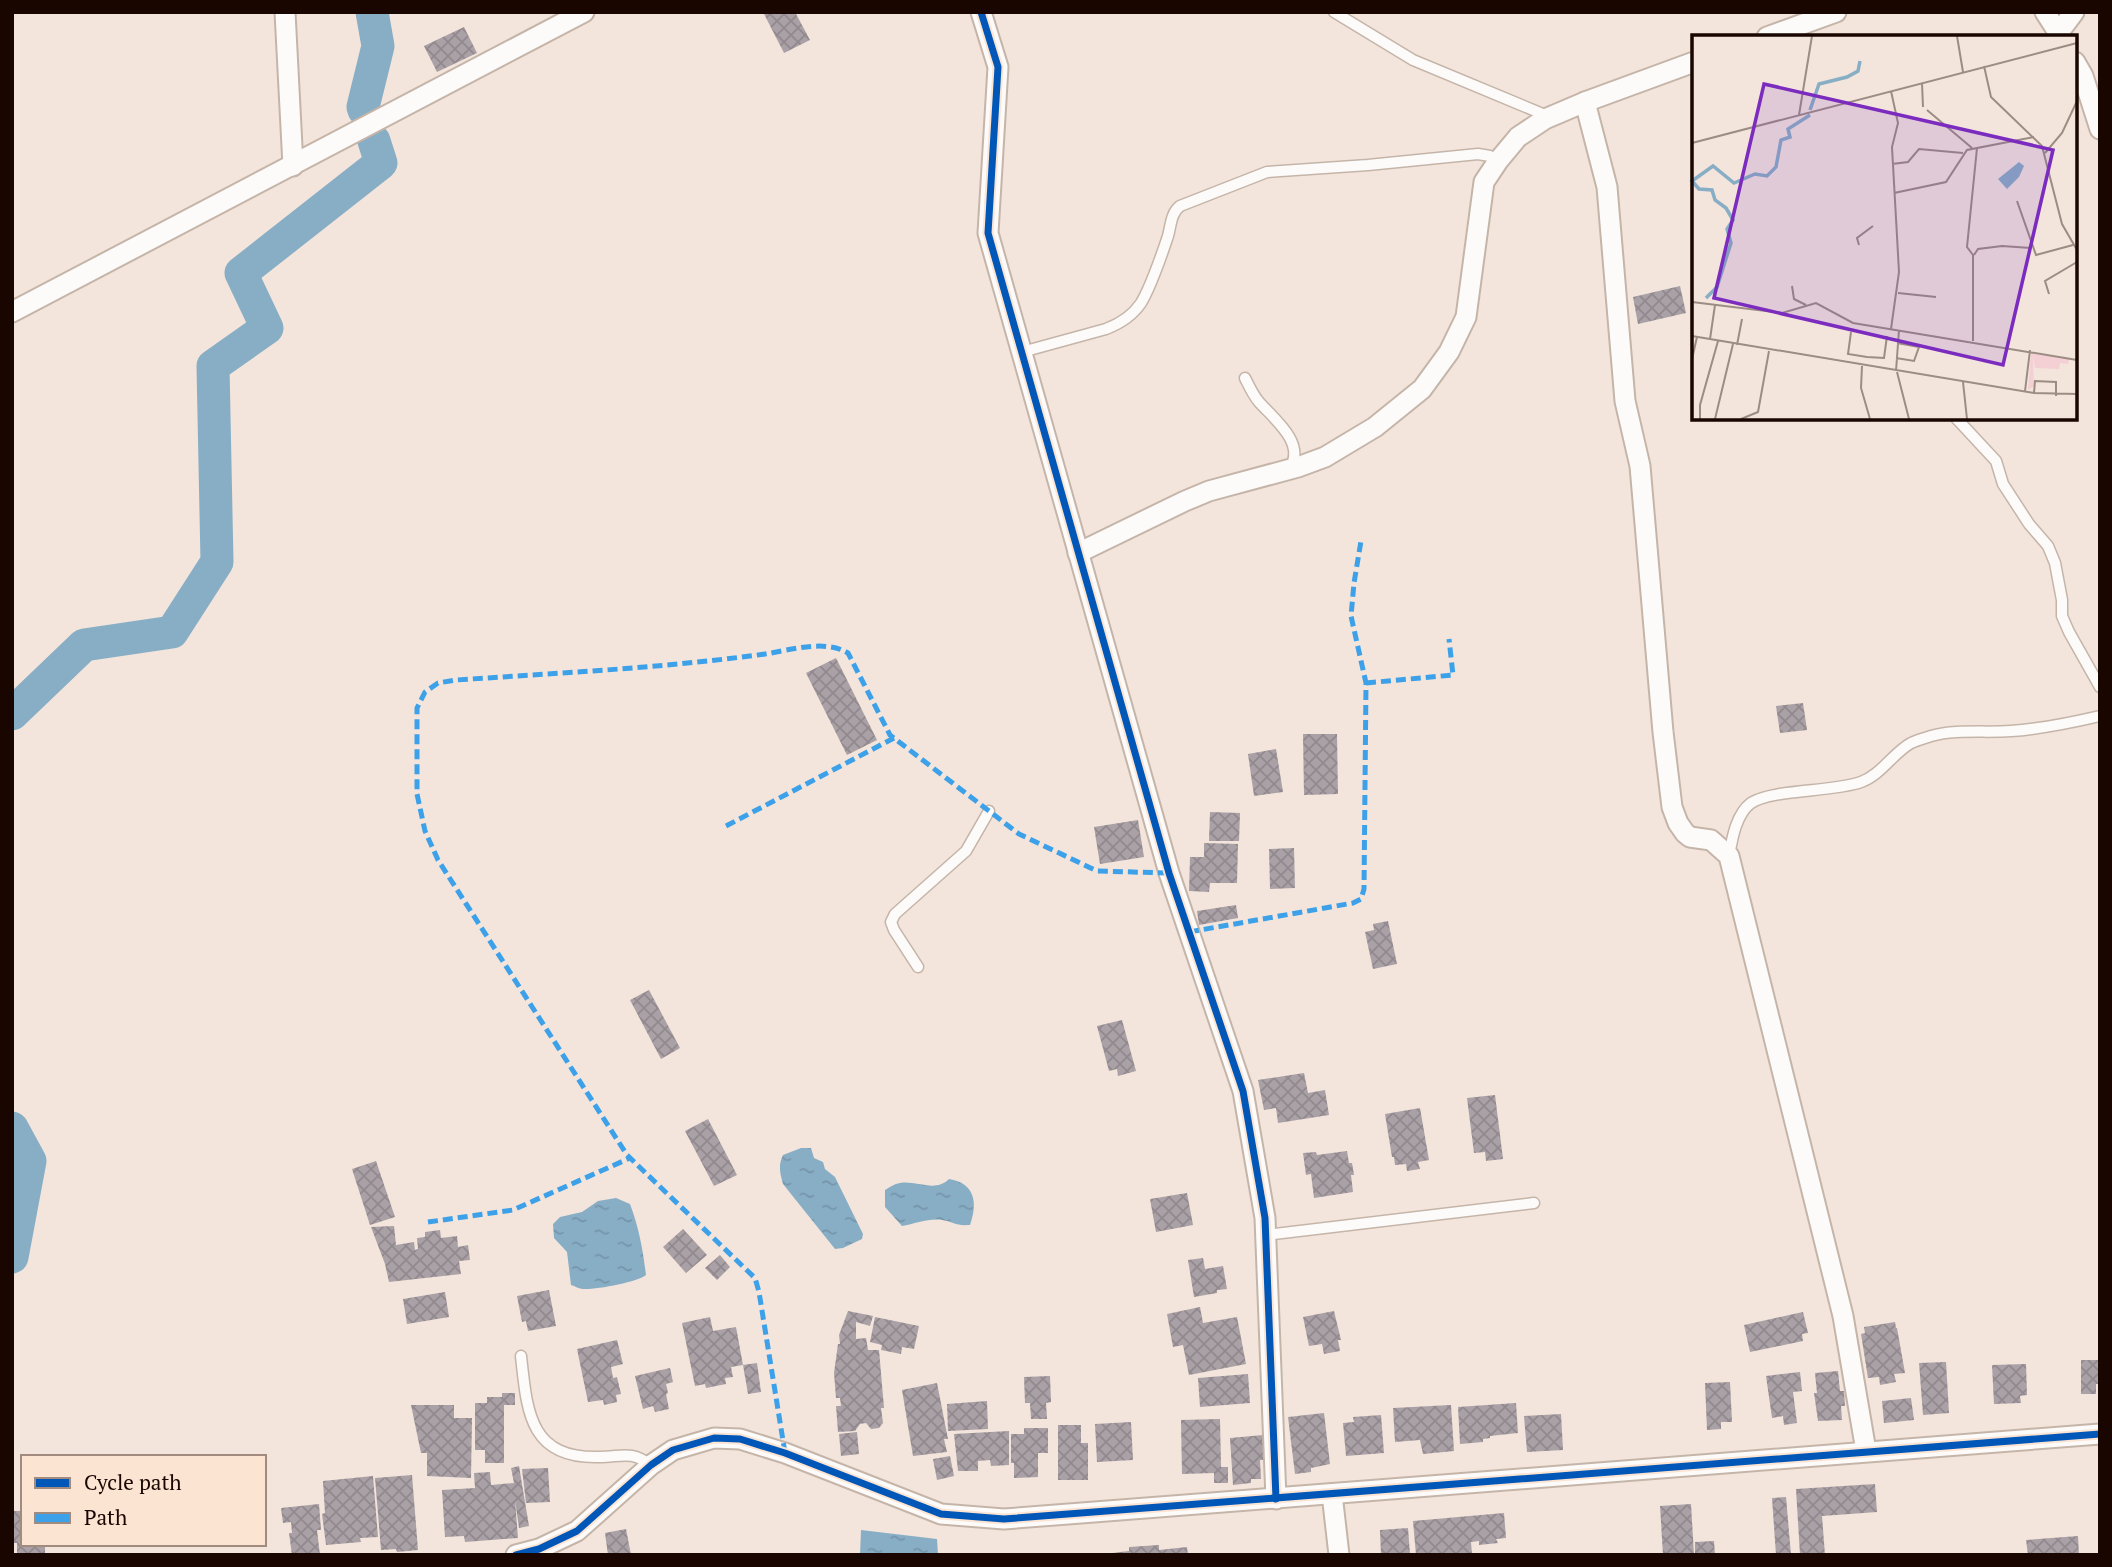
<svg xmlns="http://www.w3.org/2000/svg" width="2112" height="1567" viewBox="0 0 2112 1567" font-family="'PT Serif',serif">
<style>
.water{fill:url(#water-ripples)}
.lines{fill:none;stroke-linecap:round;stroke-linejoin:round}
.river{stroke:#88aec6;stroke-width:33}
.building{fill:url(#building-cross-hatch)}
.lane-casing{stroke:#c5b5a9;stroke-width:13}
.street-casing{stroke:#c5b5a9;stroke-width:23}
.lane{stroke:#fdfbfa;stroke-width:10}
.street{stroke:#fdfbfa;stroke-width:19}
.quiet{stroke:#3da1e9;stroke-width:5;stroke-dasharray:10 5;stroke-linecap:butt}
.cycleway-casing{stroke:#fce4d3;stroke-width:11}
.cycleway{stroke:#0057b8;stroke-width:7}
.inset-river{fill:none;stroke:#88aec6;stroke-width:3.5}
.inset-road{fill:none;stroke:#9c8c84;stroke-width:2}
.view{fill:#7b2cbf;fill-opacity:0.15;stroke:#7b2cbf;stroke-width:3.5}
.inset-edge{fill:none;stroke:#190600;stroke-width:3.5}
</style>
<defs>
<pattern id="water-ripples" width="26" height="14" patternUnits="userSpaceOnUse" patternTransform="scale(1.75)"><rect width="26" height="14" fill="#88aec6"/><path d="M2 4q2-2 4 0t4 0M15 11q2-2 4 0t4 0" fill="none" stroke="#7594a8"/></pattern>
<pattern id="building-cross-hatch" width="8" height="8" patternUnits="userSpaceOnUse" patternTransform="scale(1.75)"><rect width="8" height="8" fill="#aaa1a7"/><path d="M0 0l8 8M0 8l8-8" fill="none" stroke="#92898e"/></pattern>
</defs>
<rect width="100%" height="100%" fill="#f3e5dc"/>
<!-- water -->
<g class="water">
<path d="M801,1148H811L814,1158L823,1162L825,1169L835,1177L863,1234L862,1239L843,1248L835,1249L783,1184C780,1173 778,1165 783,1155Z"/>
<path d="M949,1179C975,1183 978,1203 970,1225C954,1226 955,1222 942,1220C929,1218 915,1224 902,1226L885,1207V1190C890,1187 894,1184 900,1183C916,1180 935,1193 949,1179Z"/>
<path d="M616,1198L630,1204C639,1228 643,1250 646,1275C638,1282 595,1290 583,1289C579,1289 575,1286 571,1285L567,1252L554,1238L553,1224L560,1217L582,1212L598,1201Z"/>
<polygon points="861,1530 937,1539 938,1555 860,1555"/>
</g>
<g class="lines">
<!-- river -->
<g class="river">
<polyline points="364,110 363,107 378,46 372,12"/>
<polyline points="12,714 84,645 172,632 217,562 213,366 267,328 241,273 381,163 374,141"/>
<polyline points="12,1128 30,1161 12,1257"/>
</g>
</g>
<!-- building -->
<g class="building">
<polygon points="763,12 795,12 810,40 784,53"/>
<polygon points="464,27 477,53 437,72 424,46"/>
<polygon points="1680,286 1686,313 1638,324 1633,297"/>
<polygon points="836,658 877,740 847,755 806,673"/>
<polygon points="1803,703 1807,730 1780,733 1776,706"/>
<polygon points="1303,734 1337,734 1338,794 1304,795"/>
<polygon points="1276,749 1283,792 1254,796 1248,754"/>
<polygon points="1210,812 1240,813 1239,841 1209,841"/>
<polygon points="1138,820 1144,857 1100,864 1094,827"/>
<polygon points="1204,843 1238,844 1237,883 1210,883 1209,892 1189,891 1190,857 1204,857"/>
<polygon points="1294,848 1295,888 1270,889 1269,849"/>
<polygon points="1236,905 1238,918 1199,925 1197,911"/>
<polygon points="1388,921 1397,964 1373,969 1365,932 1374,930 1373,924"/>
<polygon points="649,990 680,1048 661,1059 630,1000"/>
<polygon points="1122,1020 1136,1071 1118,1076 1117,1069 1109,1071 1097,1026"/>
<polygon points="1304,1073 1308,1093 1325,1090 1329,1115 1278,1123 1276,1108 1264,1110 1258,1080"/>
<polygon points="1495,1095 1503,1159 1486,1161 1485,1152 1474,1153 1467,1098"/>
<polygon points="1420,1108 1429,1160 1418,1162 1420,1169 1407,1171 1406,1164 1395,1165 1394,1157 1392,1157 1385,1114"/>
<polygon points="708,1119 737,1175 714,1186 685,1131"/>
<polygon points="1347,1151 1349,1163 1352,1163 1354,1175 1351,1175 1353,1192 1314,1198 1311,1174 1306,1175 1303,1153 1316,1152 1317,1155"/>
<polygon points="376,1161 395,1217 370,1225 352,1169"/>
<polygon points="1187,1193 1193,1225 1156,1232 1150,1199"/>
<polygon points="394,1226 396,1245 414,1242 415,1250 418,1249 417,1238 425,1237 425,1232 440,1230 441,1238 457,1236 458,1247 468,1245 470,1260 459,1261 461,1274 389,1282 385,1264 371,1227"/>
<polygon points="683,1229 707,1255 686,1273 663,1247"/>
<polygon points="720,1255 730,1267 717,1280 705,1268"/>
<polygon points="1203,1258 1205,1269 1223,1266 1227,1289 1217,1290 1217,1293 1194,1297 1188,1260"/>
<polygon points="549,1290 556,1326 528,1331 526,1321 522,1322 517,1296"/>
<polygon points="445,1292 449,1317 407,1324 403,1299"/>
<polygon points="1200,1307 1203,1323 1237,1317 1246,1364 1189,1375 1183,1345 1173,1347 1167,1314"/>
<polygon points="848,1311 873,1316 870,1326 856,1322 856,1339 866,1338 868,1350 879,1350 884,1408 881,1408 883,1423 879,1428 871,1429 866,1423 860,1424 855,1431 838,1432 836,1406 841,1406 840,1398 836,1398 834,1373 838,1344 840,1344 839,1335"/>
<polygon points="1334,1311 1341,1340 1338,1340 1340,1351 1324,1354 1322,1344 1309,1346 1303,1317"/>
<polygon points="1803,1312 1808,1333 1802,1334 1803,1341 1750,1352 1744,1325"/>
<polygon points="710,1317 713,1331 736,1327 743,1365 731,1367 733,1377 725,1378 726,1384 706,1388 705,1384 695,1386 682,1323"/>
<polygon points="875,1317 919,1326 914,1349 902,1347 901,1354 881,1350 882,1345 870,1342"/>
<polygon points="1895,1322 1896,1328 1897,1328 1905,1373 1894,1374 1896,1382 1880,1385 1879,1377 1868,1378 1861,1334 1865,1333 1864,1327"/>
<polygon points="617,1340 623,1364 611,1367 613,1378 617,1377 621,1394 616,1395 617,1402 604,1405 603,1400 588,1402 577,1349"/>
<polygon points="2081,1360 2100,1360 2100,1384 2096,1384 2096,1394 2081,1394"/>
<polygon points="1946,1362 1949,1413 1923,1415 1919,1363"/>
<polygon points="757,1363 761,1392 748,1394 743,1365"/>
<polygon points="2026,1364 2027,1395 2020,1396 2021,1403 1994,1404 1992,1365"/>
<polygon points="670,1368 673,1382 666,1384 668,1393 666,1394 669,1409 655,1412 653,1406 643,1409 635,1376"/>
<polygon points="1838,1371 1840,1391 1844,1391 1845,1406 1841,1406 1842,1420 1818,1421 1814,1393 1817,1393 1815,1373"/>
<polygon points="1800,1372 1802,1391 1793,1392 1797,1423 1784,1425 1783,1416 1772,1418 1766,1376"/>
<polygon points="1248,1374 1250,1403 1200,1407 1198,1378"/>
<polygon points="1050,1376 1051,1402 1046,1403 1047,1419 1031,1419 1030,1403 1025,1403 1024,1377"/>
<polygon points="1730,1382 1732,1422 1721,1422 1721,1429 1707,1430 1705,1383"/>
<polygon points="937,1383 948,1439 944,1439 947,1452 913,1456 902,1390"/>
<polygon points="502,1393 515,1393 515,1405 504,1405 504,1463 485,1463 485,1450 475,1450 475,1403 487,1403 487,1397 502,1397"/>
<polygon points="1911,1398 1914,1420 1884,1423 1882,1401"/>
<polygon points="987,1401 988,1429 948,1431 947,1404"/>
<polygon points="1516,1403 1518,1433 1490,1436 1490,1438 1483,1439 1483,1442 1460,1444 1458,1407"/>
<polygon points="411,1405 454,1405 454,1418 472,1418 471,1478 427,1476 427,1453 421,1453"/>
<polygon points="1451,1405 1454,1451 1423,1454 1420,1440 1395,1442 1393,1408"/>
<polygon points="1324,1413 1330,1464 1311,1468 1311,1472 1295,1474 1288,1417"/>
<polygon points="1561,1414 1563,1450 1527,1452 1524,1416"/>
<polygon points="1381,1415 1384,1453 1346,1456 1343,1423 1354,1422 1353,1417"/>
<polygon points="1220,1419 1221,1467 1228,1467 1228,1483 1214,1483 1214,1473 1182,1474 1181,1420"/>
<polygon points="1131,1422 1133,1460 1097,1462 1095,1424"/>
<polygon points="1058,1425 1081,1425 1081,1443 1088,1443 1088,1480 1058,1480"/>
<polygon points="1024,1428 1048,1428 1048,1453 1038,1453 1038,1477 1014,1478 1014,1463 1011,1463 1011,1434 1024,1434"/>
<polygon points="1009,1431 1009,1465 991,1466 990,1460 978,1461 978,1471 958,1471 954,1434"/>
<polygon points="857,1432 859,1454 841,1456 839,1434"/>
<polygon points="1263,1435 1264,1460 1260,1460 1261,1479 1251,1479 1251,1483 1233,1485 1230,1438"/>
<polygon points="950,1456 954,1476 937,1480 933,1459"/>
<polygon points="519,1466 529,1526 519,1528 515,1500 518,1538 465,1542 464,1536 445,1537 442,1490 475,1488 474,1473 490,1472 491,1485 514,1483 511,1468"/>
<polygon points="548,1468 550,1502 526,1503 522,1469"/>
<polygon points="412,1475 418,1550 397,1552 396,1549 381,1550 375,1478"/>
<polygon points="373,1476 378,1537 360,1538 361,1542 326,1545 322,1514 325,1513 323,1481"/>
<polygon points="1875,1484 1877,1512 1822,1516 1825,1555 1800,1555 1796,1489"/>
<polygon points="1786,1497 1791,1555 1776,1555 1772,1498"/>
<polygon points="319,1504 321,1530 317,1530 320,1555 292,1555 289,1533 292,1533 291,1522 283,1523 281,1508"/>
<polygon points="1691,1504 1694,1555 1663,1555 1660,1506"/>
<polygon points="12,1511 23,1511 23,1544 45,1544 45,1555 17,1555 17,1543 12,1543"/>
<polygon points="1504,1513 1506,1538 1496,1539 1498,1543 1479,1545 1479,1541 1471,1542 1472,1554 1416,1555 1413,1521"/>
<polygon points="1408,1528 1410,1554 1381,1555 1380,1530"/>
<polygon points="626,1529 631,1555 608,1555 605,1533"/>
<polygon points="2078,1536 2079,1555 2028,1555 2026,1540"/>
<polygon points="1714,1541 1715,1555 1695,1555 1695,1542"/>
<polygon points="1159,1545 1159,1550 1187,1547 1188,1555 1112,1555 1112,1553 1129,1551 1129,1547"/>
</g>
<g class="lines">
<!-- lane casing -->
<g class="lane-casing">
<g id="lane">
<polyline points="1334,12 1413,60 1550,117"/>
<path d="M1022,352L1106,329C1119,324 1133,315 1141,303C1150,288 1162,254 1168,236C1171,225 1171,213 1180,206L1267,172L1368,165L1478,154L1490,156L1496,164"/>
<path d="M1245,378C1249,386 1253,395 1259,402C1274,419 1306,443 1290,468"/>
<polyline points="1956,418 1996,461 2003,484 2029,524 2048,546 2055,563 2062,600 2062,616 2069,632 2100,687"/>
<path d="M1729,856C1732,839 1736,814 1751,803C1772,789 1834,792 1861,782C1881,775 1893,753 1911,743C1917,740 1925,738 1931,736C1957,729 1984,733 2011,731C2041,729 2070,723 2100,716"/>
<polyline points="918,967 894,930 891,922 895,914 966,851 989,811"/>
<polyline points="1266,1235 1534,1203"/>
<path d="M521,1356C527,1411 529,1459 599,1457C622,1457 630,1450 651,1465"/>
</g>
</g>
<!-- street casing -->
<g class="street-casing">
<g id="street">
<polyline points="285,12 293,166"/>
<polyline points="981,12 998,67 988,233 1169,873 1243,1091 1265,1218 1276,1499"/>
<polyline points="2045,12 2061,37"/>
<polyline points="2059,32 2074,12"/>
<polyline points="1767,37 1836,12"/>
<polyline points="2075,62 2083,76 2100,129"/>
<polyline points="1585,102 1607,187 1625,401 1640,466 1663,732 1672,807 1678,823 1685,833 1690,837 1711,840 1729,856 1843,1316 1866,1451"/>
<polyline points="12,312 584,12"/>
<polyline points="1078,553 1185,501 1209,491 1298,467 1325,457 1375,427 1422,389 1449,352 1466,317 1484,182 1498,161 1518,137 1545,119 1585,102 1694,62"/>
<polyline points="1332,1494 1339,1555"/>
<polyline points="516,1555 539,1549 577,1531 651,1465 673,1450 714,1438 740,1439 785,1453 941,1514 1004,1519 2100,1434"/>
</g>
</g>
<!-- lane -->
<use href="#lane" class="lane"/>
<!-- street -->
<use href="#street" class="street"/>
<!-- quiet -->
<g class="quiet">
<polyline points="1366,683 1453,675 1449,639"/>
<polyline points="726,826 894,738"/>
<polyline points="1189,932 1353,903 1361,899 1364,889 1366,683 1351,616 1354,583 1361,541"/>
<polyline points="428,1222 513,1210 630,1158"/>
<path d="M785,1453L759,1292L755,1278L627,1155L438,860L425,831L417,794V708L425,692L438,683L456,680C559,673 663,668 765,654C791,650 825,639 848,653L890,735L1019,834L1097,871L1169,873"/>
</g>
<!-- cycleway casing -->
<g class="cycleway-casing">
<g id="cycleway">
<polyline points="981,12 998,67 988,233 1169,873 1243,1091 1265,1218 1276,1499"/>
<polyline points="516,1555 539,1549 577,1531 651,1465 673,1450 714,1438 740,1439 785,1453 941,1514 1004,1519 2100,1434"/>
</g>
</g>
<!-- cycleway -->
<use href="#cycleway" class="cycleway"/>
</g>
<!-- overview -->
<g transform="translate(1692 35)">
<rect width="385" height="385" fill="#f3e5dc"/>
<path d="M339,318L377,324L376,329L368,328L367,334L343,333L341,321L342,351L336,355Z" fill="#f4cfd4"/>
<path d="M327,127L332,131L327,142L315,154L306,144Z" fill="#88aec6"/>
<path class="inset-river" d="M118,75L127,49L155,42L166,36L168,26M14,263L25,252L39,208L35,194L41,185L34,173L23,165L20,155L7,154L0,146L21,131L42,148L63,139L75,141L84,132L89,105L98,102L96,94L118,80"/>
<path class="inset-road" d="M265,1L271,37M292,31L299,62L350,111L370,189L385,215M230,48L231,72M235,75L280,113M107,80L120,1M0,108L385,8M353,118L370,98L385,66M200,129L216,127L227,114L271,118M202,158L254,147L275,115L342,102M325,166L344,220L381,210M167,210L165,203L181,191M282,220L286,214L310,211L339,213M100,251L102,264L114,270M206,258L244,262M357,259L353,246L385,227M0,267L90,278L124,268L161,288L385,325M199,294L207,237L200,112L206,88L199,56M159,297L156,319L175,322L192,323L195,301M0,301L342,358L385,359M18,304L23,270M281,306V220L275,212L285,113M45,310L50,284M204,323L222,326L227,312L205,308M0,324L5,302M170,331L169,353L178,384M204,336L207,295M205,337L217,384M271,347L275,384M333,356L338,315M342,358L343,346L364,347V361M8,384V370L26,306M23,384L41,309M49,384L66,377L77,316"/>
<path class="view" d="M72,49L361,115L311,330L22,263Z"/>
<rect width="385" height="385" class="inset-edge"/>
</g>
<!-- border -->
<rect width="2112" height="1567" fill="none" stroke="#190600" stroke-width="28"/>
<!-- legend -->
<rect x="21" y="1455" width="245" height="91" fill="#fce4d3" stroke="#a18b7f" stroke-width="2"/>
<rect x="35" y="1478" width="35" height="10" fill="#0057b8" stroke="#a18b7f" stroke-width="2"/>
<text x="84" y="1490" font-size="21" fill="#190600">Cycle path</text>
<rect x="35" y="1513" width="35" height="10" fill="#3da1e9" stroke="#a18b7f" stroke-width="2"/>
<text x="84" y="1525" font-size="21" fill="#190600">Path</text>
</svg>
